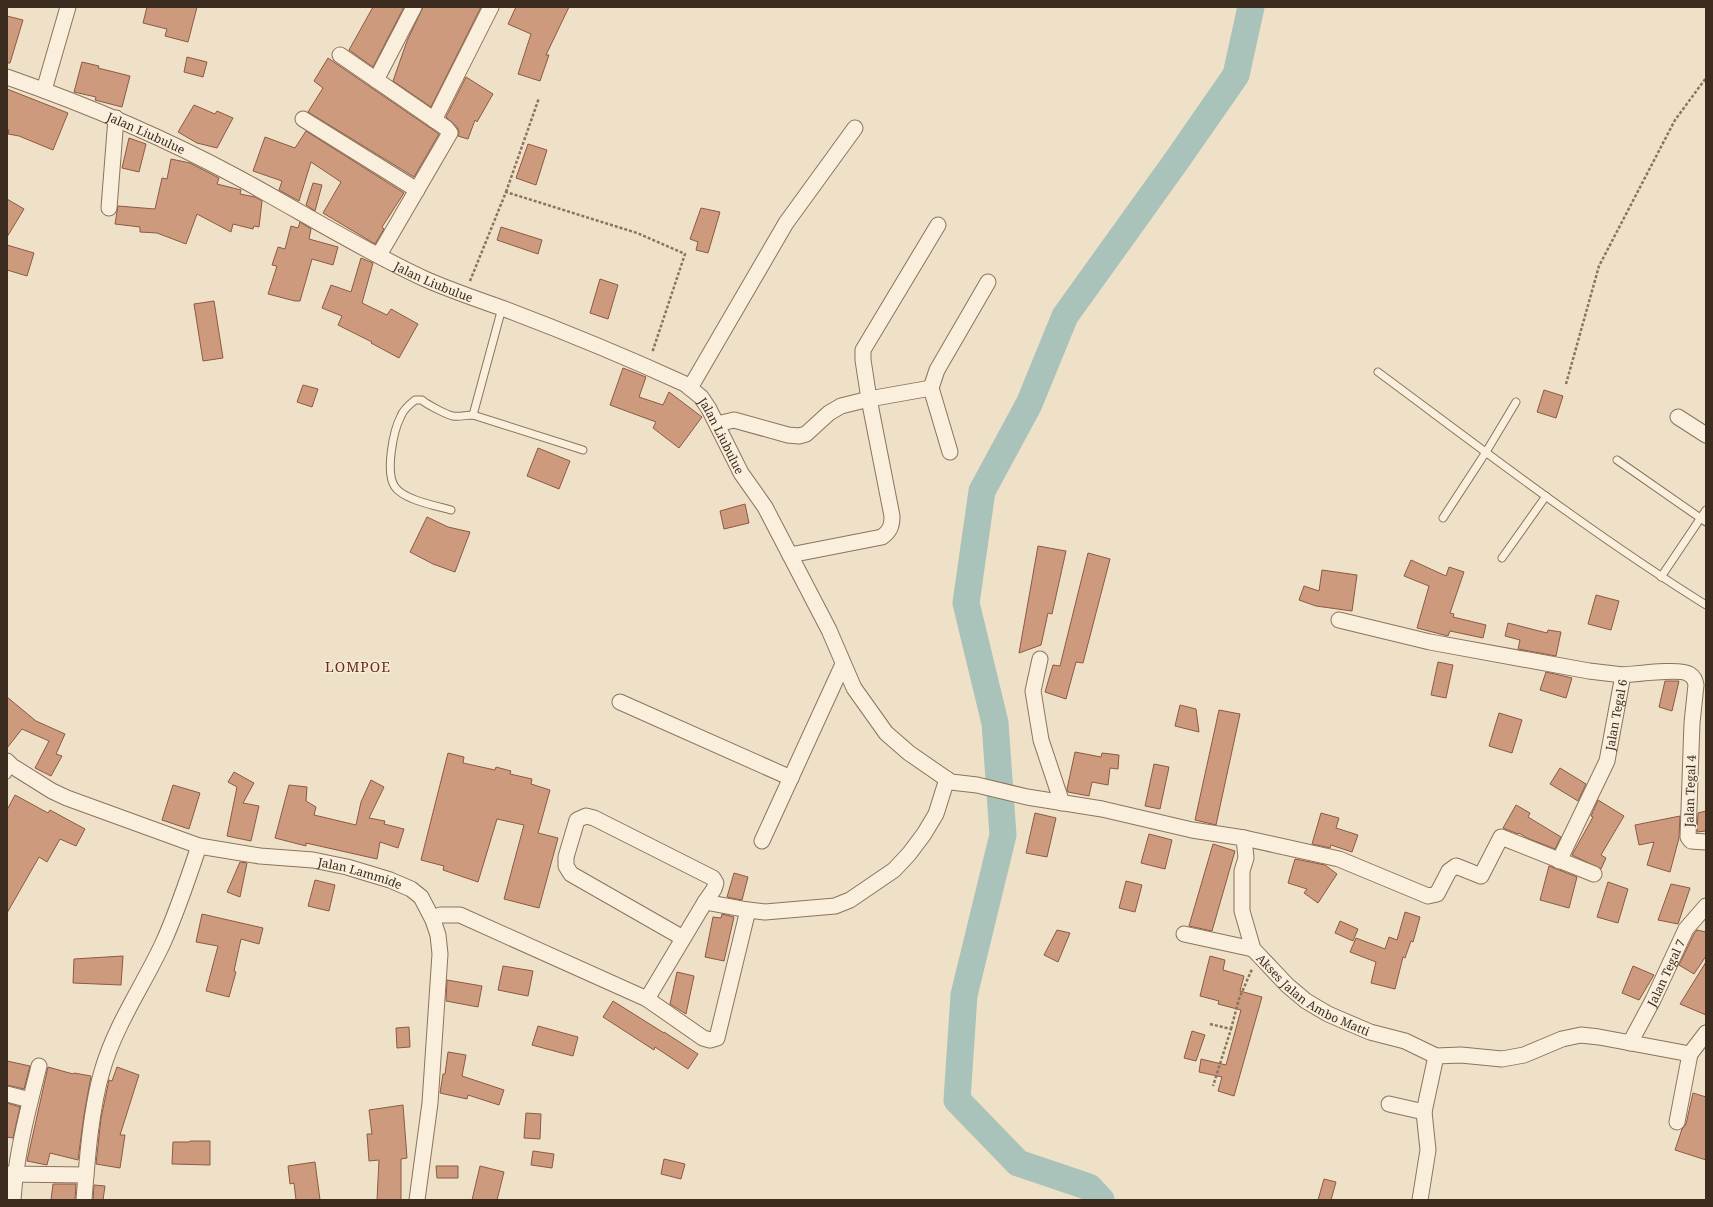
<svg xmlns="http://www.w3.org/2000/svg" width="1713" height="1207" viewBox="0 0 1713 1207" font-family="'Noto Serif',serif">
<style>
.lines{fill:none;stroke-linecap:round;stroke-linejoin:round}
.river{stroke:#a9c3ba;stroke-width:27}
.building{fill:#ce9a7e;stroke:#8b5a42}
.lane-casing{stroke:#8c735c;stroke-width:9}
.street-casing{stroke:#8c735c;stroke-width:17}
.path{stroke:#8c735c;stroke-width:2.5;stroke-dasharray:3 2;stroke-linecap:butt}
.lane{stroke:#f9efdc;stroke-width:7}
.street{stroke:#f9efdc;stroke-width:15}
.labels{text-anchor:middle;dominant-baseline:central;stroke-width:3;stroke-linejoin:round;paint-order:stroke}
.street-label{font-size:12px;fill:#3c2c20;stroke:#f6ecd8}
.quarter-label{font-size:14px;letter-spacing:1px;fill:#692a1f;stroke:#f6ecd8}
</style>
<rect width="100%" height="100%" fill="#efe1c8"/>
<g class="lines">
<!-- river -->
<polyline class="river" points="1101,1200 1089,1187 1018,1163 957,1100 964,995 1003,835 995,723 966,603 982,491 1029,404 1065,316 1177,160 1236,75 1251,7"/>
</g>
<!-- building -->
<g class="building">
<polygon points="147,7 197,7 188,42 165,36 167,29 143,23"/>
<polygon points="373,7 404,7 373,67 349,50"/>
<polygon points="423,7 481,7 431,107 393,81 407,41"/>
<polygon points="516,7 569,7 546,55 549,55 540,81 518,74 531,34 508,24"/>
<polygon points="7,16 23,20 10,63 7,63"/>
<polygon points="187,57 207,62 203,77 184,72"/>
<polygon points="328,58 439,134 414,177 308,112 323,88 314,81"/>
<polygon points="82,62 99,66 98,68 130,76 122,107 95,100 96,97 74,92"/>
<polygon points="466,77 493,94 477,122 475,120 468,139 458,136 459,132 457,127 446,117"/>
<polygon points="7,89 68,113 53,150 19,136 8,134 9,130 7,129"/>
<polygon points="194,105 215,114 217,111 233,118 217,148 197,143 178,132"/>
<polygon points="306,131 404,193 382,227 384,229 375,244 323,213 341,182 311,162 299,201 279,190 282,181 253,171 265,137 295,148"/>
<polygon points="129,138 146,144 139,172 122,168"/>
<polygon points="528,144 547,150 536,185 516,178"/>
<polygon points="171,159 190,163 219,178 217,184 241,190 240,194 255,197 262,201 259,227 254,226 253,229 233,224 231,232 197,214 186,244 157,233 140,232 140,227 115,224 118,206 155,209 162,178 167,179"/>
<polygon points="313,183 322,185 315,211 306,205"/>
<polygon points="7,199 24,209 7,237"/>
<polygon points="701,208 720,212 708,253 696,250 698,242 690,239"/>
<polygon points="300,222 311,229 309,239 338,247 333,265 312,259 300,301 295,301 268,294 277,266 272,265 278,247 285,249 291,226 298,228"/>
<polygon points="501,227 542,240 538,254 497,240"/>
<polygon points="7,245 34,253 27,276 7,270"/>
<polygon points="361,258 373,263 362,303 387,315 391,309 418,324 399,358 371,343 372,342 338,325 342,316 322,308 331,285 351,292"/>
<polygon points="600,279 618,285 608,319 590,313"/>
<polygon points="214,301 223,358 203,361 194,304"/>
<polygon points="623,368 646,377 639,397 663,405 669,392 702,417 679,448 653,428 656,422 610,405"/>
<polygon points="303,385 318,389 312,407 297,402"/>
<polygon points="1544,390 1563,396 1556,418 1537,412"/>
<polygon points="538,448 570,461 559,489 527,476"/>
<polygon points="745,504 749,523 724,529 720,511"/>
<polygon points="427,517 448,527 470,532 455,572 433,564 410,552"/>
<polygon points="1038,546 1066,551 1052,614 1048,613 1041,645 1019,653"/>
<polygon points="1088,553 1110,559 1083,663 1076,662 1066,699 1045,692 1053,665 1060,666"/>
<polygon points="1411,560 1446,576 1449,567 1464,572 1450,613 1454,614 1453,617 1486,625 1483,638 1450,631 1448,636 1417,628 1429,586 1404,576"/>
<polygon points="1322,570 1357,575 1352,611 1316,606 1299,600 1304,586 1319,591"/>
<polygon points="1596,595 1619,601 1611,630 1588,624"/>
<polygon points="1508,623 1547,633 1548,630 1561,632 1556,656 1518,649 1520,640 1505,636"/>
<polygon points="1438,662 1453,665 1446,698 1431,695"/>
<polygon points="1546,672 1572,678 1566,698 1540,690"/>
<polygon points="1665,681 1679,681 1672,711 1659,707"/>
<polygon points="7,697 36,721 65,734 56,754 62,756 51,776 35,768 49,741 22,729 7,748"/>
<polygon points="1180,705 1196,709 1199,732 1175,726"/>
<polygon points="1219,710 1240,714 1216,825 1195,820"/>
<polygon points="1499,713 1522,720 1512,753 1489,746"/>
<polygon points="1075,752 1101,757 1102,753 1119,755 1118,769 1110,768 1108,785 1092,782 1089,796 1068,792 1067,789"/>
<polygon points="448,753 464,757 463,763 495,770 496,767 511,771 510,774 532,779 531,784 550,790 538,833 558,838 539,908 504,899 524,825 497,819 478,882 443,870 444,866 421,860"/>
<polygon points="1154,764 1169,767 1160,809 1145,806"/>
<polygon points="1560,768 1586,784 1578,801 1550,784"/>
<polygon points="234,772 254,783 243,803 259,806 251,841 227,836 237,787 228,782"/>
<polygon points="371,780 384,787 369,818 385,821 384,824 404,829 398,848 380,842 377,859 306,843 306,846 275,838 289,785 307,787 306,801 316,807 314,815 356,825 361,802"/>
<polygon points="173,785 200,793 189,829 162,820"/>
<polygon points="15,795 48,813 50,810 85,829 76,846 60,839 47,862 39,857 7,913 7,810"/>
<polygon points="1598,800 1624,816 1601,855 1606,858 1601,869 1572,855 1593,817 1591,816"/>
<polygon points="1516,805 1530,813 1528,817 1561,837 1555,849 1527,838 1519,833 1518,834 1503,828"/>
<polygon points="1706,811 1706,831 1697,832 1698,813"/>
<polygon points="1035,813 1056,818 1047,857 1026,853"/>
<polygon points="1321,813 1339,818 1336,828 1358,835 1352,852 1331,845 1330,848 1312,844"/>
<polygon points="1680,816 1679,838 1670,872 1647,865 1654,842 1639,845 1635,825"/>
<polygon points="1149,834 1172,840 1165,869 1141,863"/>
<polygon points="1213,844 1235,851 1212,931 1189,926"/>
<polygon points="1295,859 1325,865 1337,874 1318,903 1304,893 1307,889 1288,883"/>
<polygon points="240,862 247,863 240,897 227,892"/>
<polygon points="1549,866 1577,877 1569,908 1540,900"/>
<polygon points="734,873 748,877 742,900 727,897"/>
<polygon points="315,880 335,885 329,911 308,906"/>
<polygon points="1126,881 1142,885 1135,912 1119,908"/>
<polygon points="1608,882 1628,889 1618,923 1597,917"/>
<polygon points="1671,884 1690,888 1678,924 1658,920"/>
<polygon points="1405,912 1420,917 1413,942 1411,941 1405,958 1403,957 1395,989 1371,983 1376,962 1350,952 1356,938 1385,949 1389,937 1397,940"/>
<polygon points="202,914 263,928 259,944 241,939 234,971 236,972 229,997 206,991 218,946 196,942"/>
<polygon points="722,914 734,917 724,961 705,957 713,917 721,918"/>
<polygon points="1340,921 1358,929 1353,941 1335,933"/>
<polygon points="1057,930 1070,933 1058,962 1044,955"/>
<polygon points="1697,930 1706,932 1706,956 1694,974 1679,965 1694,934"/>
<polygon points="123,956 121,985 73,983 74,959"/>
<polygon points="1210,956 1225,960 1223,970 1244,976 1240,991 1262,997 1234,1096 1218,1091 1222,1077 1199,1072 1201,1059 1226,1065 1241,1010 1218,1004 1219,1001 1200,996"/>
<polygon points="1706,962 1706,1015 1680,1004"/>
<polygon points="503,966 533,971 528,996 498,990"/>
<polygon points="1633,966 1654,975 1639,1000 1622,993"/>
<polygon points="677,972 694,976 686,1014 670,1004"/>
<polygon points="447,980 482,986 478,1007 446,1001"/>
<polygon points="613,1001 664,1033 664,1032 698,1054 688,1069 655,1047 654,1050 603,1017"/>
<polygon points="538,1026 578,1037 573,1056 532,1045"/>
<polygon points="409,1027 410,1047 397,1048 396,1028"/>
<polygon points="1192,1031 1205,1035 1196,1061 1184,1058"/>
<polygon points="448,1052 466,1055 462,1076 504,1090 499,1105 468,1095 467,1099 440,1093 443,1074 445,1074"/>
<polygon points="7,1061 30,1066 24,1089 7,1085"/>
<polygon points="48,1067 73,1074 74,1073 91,1076 84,1115 78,1160 50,1153 47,1165 27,1161"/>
<polygon points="117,1067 139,1075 120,1135 125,1135 120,1168 96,1164 101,1118 108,1085 109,1080 112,1081"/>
<polygon points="1693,1093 1706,1097 1706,1160 1675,1150 1682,1129 1686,1124"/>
<polygon points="7,1103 20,1107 13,1138 7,1137"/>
<polygon points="403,1105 407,1158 401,1159 401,1200 377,1200 379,1160 369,1161 367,1134 372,1134 369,1110"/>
<polygon points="526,1113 541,1114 540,1139 524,1138"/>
<polygon points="190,1141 210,1141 210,1165 172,1164 173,1142 189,1142"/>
<polygon points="533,1151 554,1154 552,1168 531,1165"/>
<polygon points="664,1159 685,1164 681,1179 661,1174"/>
<polygon points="315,1162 320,1200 296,1200 294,1183 290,1184 288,1166"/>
<polygon points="436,1166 458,1166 458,1178 437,1178"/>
<polygon points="480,1166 504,1172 497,1200 472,1200"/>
<polygon points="1324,1179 1336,1182 1331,1200 1318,1200"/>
<polygon points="53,1184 76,1184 75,1200 51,1200"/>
<polygon points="94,1185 105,1186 103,1200 93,1200"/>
</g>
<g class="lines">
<!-- lane casing -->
<g class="lane-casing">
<g id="lane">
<path d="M1378,372C1486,452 1592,534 1706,605"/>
<polyline points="473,415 502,308"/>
<polyline points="1617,460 1706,522"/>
<path d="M451,510C437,506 404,500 395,487C385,473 393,431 401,416C403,410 410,404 415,400H422C426,404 447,415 453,416C460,417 466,415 473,415L583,450"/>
<polyline points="1443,518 1486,452 1516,402"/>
<polyline points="1502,558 1546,496"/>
<polyline points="1661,577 1706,510"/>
<polyline points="7,775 12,766"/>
</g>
</g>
<!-- street casing -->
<g class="street-casing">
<g id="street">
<polyline points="340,55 446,128 450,133 379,255"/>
<path id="s1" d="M7,77C87,105 163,137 237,177C300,211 360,249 425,279C450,290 476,299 502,308C563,331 626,357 685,384L701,397L709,409L741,473L765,507L829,630L854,688L886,733L909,753L951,782L977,785L1027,797L1102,809L1192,830L1244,838L1246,858L1242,871V911L1253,949L1287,985L1306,1001L1328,1014L1370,1032L1405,1041L1436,1056L1461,1055L1502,1059L1524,1055L1562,1039L1581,1035L1599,1037L1690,1054"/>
<polyline points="376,80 414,7"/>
<polyline points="44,90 68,7"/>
<polyline points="303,119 417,190"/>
<polyline points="434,120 491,7"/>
<polyline points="109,208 116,118"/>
<polyline points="690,388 786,223 855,128"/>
<polyline points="1678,417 1706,435"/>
<polyline points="717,424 734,420 788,435 799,436 806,434 829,413 841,406 869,399 931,388"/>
<polyline points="950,452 931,388 937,370 988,282"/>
<path d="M790,555L882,537C890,531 892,526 892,516L869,399L863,360V350L938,225"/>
<polyline points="1339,620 1430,642 1589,671 1623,675"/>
<polyline points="1040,659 1033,691 1041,740 1062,803"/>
<polyline points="620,702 791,778"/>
<path id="s2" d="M7,761L12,766L52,791L67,798L199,846L260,856L313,860L347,867L390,880L411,889L421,897L433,920L438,935L440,954L430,1103L417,1200"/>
<polyline points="1244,838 1339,859 1428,896 1437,894 1449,871 1456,866 1481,876 1501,837 1594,874"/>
<polyline points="762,841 843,664"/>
<path id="s3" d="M1559,861L1607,761L1623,675C1636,674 1680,668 1689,674C1694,677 1695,680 1696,685L1692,723L1688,837L1691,841L1706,842"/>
<polyline points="433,920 440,915 460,915 647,999 705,902 748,910 765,912 835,906 850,900 894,870 909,854 924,834 936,814 947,779"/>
<polyline points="1184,934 1253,949"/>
<polyline points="683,938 571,874 566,866 566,857 577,820 586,816 594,818 713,878 716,883 714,889 705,902"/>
<polyline points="647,999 703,1038 710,1040 717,1038 748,910"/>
<path id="s4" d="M1630,1043L1653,1000L1686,929L1706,906"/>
<polyline points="7,1094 30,1100"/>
<polyline points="1389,1104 1424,1112"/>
<polyline points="1677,1122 1690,1054 1706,1033"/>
<polyline points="7,1174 86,1175"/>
<path d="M13,1200C16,1154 28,1110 39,1066"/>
<path d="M84,1200C87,1160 91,1107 103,1068C116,1024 144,984 163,943C177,912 188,879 199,846"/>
<polyline points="1420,1200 1428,1150 1424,1112 1436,1056"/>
</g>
</g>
<!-- path -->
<g class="path">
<polyline points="506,192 539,98"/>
<polyline points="470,281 506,192 637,233 685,254 652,353"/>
<polyline points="1566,384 1599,266 1675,120 1706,78"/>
<polyline points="1210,1024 1231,1029 1213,1086"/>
<polyline points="1231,1029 1239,999 1252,969"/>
</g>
<!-- lane -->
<use href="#lane" class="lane"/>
<!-- street -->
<use href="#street" class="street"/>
</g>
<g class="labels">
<!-- street labels -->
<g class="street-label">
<text stroke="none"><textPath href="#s1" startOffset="150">Jalan Liubulue</textPath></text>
<text stroke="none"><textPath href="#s1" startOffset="474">Jalan Liubulue</textPath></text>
<text stroke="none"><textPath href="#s1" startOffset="810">Jalan Liubulue</textPath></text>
<text stroke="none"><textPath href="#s3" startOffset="158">Jalan Tegal 6</textPath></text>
<text transform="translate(1690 791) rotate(-88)">Jalan Tegal 4</text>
<text stroke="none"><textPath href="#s2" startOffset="375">Jalan Lammide</textPath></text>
<text stroke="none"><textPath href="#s4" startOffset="79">Jalan Tegal 7</textPath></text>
<text stroke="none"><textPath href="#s1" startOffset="1721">Akses Jalan Ambo Matti</textPath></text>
</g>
<!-- quarter labels -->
<g class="quarter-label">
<text x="358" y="666">LOMPOE</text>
</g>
</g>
<!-- border -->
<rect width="1713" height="1207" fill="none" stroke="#3c2c20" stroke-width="16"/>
</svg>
